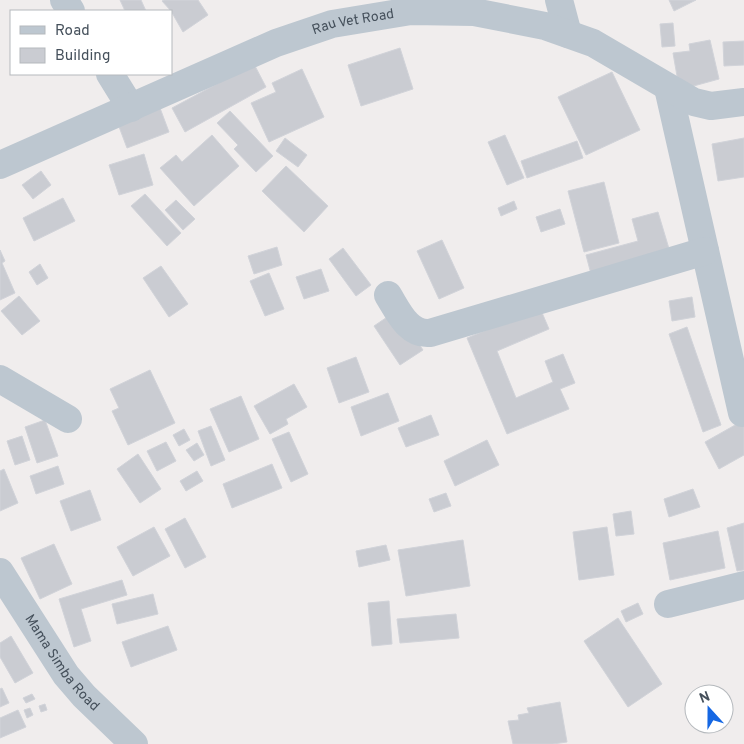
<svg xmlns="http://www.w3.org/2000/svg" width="744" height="744" viewBox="0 0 744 744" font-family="Overpass,sans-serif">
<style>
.building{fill:#caccd2;stroke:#d1d3d9}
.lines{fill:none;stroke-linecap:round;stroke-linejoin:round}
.minor{stroke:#bdc7d0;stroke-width:28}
.labels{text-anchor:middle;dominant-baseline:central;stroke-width:4;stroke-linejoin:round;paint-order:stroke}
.street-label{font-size:14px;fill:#45505b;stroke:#fff}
</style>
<rect width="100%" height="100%" fill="#f0eded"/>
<!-- building -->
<g class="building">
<polygon points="120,0 141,0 146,11 125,11"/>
<polygon points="164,0 198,0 208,15 183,32 171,11 162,1"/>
<polygon points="669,0 696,0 674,11"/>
<polygon points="673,23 675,46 662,47 660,24"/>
<polygon points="710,40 719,79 690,87 677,76 673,53 690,51 689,44"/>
<polygon points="744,41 744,65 724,66 723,42"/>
<polygon points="400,48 413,89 361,106 348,65"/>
<polygon points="254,64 266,87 185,132 172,108"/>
<polygon points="302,69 324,117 269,142 251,103 276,92 272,83"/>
<polygon points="612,72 640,130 586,155 558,97"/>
<polygon points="160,108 169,132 127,148 118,124"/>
<polygon points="230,111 273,156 256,172 234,149 238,145 217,123"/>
<polygon points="212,135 239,166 194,206 160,168 176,155 182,162"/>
<polygon points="505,135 524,178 507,185 488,142"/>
<polygon points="285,138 307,155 298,167 276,151"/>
<polygon points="744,138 744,177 718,181 712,144"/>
<polygon points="577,141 583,158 527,178 521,161"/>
<polygon points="144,154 153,185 119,195 109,165"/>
<polygon points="286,166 328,206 304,232 262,191"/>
<polygon points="41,171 51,185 33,199 22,185"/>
<polygon points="604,182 619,243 584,252 568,191"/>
<polygon points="145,194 181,233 167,246 131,206"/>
<polygon points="63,198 75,221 34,241 23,218"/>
<polygon points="176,200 195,219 183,230 165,210"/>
<polygon points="514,201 517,209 501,216 498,208"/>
<polygon points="560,209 565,224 541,232 536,217"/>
<polygon points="658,212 670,252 591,274 586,255 638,241 632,219"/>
<polygon points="442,240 464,288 439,299 417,251"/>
<polygon points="277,247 282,265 254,274 248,256"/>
<polygon points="343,248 371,285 356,296 329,259"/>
<polygon points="0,250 5,261 2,263 15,293 0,300"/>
<polygon points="40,264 48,278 37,285 29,272"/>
<polygon points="161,266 188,304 169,317 143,278"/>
<polygon points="321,269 329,291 304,299 296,277"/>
<polygon points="269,273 284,309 265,316 250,281"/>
<polygon points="19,296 40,321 22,335 1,311"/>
<polygon points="692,297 695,317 672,321 669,301"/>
<polygon points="540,308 549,329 497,351 516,398 553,382 545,361 563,354 575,383 560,389 569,409 507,434 467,338"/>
<polygon points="396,311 423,350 400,365 374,326"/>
<polygon points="687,327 721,425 703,432 669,334"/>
<polygon points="356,357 369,392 339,403 327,368"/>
<polygon points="150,370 175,423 128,445 112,411 119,408 110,389"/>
<polygon points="294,384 307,407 286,419 288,424 270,434 254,406"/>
<polygon points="388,393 399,421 361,436 351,407"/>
<polygon points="241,396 259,439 229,452 210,409"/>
<polygon points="431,415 439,435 406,447 398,428"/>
<polygon points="45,420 58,456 37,463 25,427"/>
<polygon points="744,420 744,455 719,469 705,442"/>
<polygon points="211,426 225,460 211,466 198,431"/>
<polygon points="184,429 190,440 179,446 173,435"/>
<polygon points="289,432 308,474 291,482 272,439"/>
<polygon points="22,436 30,460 15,465 7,441"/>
<polygon points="487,440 499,465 455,486 444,461"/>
<polygon points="166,442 176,461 157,471 147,451"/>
<polygon points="197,443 204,455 194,461 186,450"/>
<polygon points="138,454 161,489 140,503 117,469"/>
<polygon points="272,464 282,488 232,508 223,484"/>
<polygon points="58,466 64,484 36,494 30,476"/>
<polygon points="4,469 18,503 0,511 0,471"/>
<polygon points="197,471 203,481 186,491 180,481"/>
<polygon points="693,489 700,507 669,517 664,499"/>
<polygon points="90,490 101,520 71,531 60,501"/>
<polygon points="446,493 451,506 434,512 429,499"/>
<polygon points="631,511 634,534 616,536 613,514"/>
<polygon points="185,518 206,557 185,568 165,529"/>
<polygon points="744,523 744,570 737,571 727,528"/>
<polygon points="154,527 170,556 133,576 117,547"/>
<polygon points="607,527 614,575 579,580 573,532"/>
<polygon points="718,531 725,568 670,580 663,543"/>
<polygon points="463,540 470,586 406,596 398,550"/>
<polygon points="54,544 72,584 40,599 21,558"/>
<polygon points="386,545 390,560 359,567 356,551"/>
<polygon points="122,580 127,595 81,609 91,641 74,647 59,599"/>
<polygon points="153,594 158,614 117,624 112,604"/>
<polygon points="389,601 392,644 372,646 368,603"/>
<polygon points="638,603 643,614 626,622 621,611"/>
<polygon points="456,614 459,638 400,643 397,619"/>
<polygon points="618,618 662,684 628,707 584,641"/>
<polygon points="168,626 177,650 131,667 122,642"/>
<polygon points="11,636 33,673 15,683 0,657 0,643"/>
<polygon points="2,688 9,703 0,707 0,689"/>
<polygon points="32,694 35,699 26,703 23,698"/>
<polygon points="560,702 567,742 553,744 513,744 508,721 519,720 518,715 529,713 527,708"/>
<polygon points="45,704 47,710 41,712 39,706"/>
<polygon points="30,708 33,715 27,718 24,710"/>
<polygon points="18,710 26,727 0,738 0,718"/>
</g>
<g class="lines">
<!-- minor -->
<g class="minor">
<polyline points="64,0 71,11"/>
<polyline points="559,0 568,34"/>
<polyline points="110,74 131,108"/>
<polyline points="668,88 742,413"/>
<path id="s1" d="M0,165L276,43L332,24L411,11L474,12L545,26L593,43L694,102L711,106L744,102"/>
<path d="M388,295C398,311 408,335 430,333L705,251"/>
<polyline points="0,379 68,419"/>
<path id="s2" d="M0,572L66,675L84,696L134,744"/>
<polyline points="668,604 744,585"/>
</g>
</g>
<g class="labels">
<!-- street labels -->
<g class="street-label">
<text stroke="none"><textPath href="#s1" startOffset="382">Rau Vet Road</textPath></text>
<text stroke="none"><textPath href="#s2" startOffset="110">Mama Simba Road</textPath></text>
</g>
</g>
<!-- legend -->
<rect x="10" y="10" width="162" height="65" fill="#ffffff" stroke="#b5b9bd"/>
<rect x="20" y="26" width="25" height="8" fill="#bdc7d0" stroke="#b5b9bd"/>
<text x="55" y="35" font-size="15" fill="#45505b">Road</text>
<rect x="20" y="48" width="25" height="15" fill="#caccd2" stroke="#b5b9bd"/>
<text x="55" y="60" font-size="15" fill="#45505b">Building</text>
<!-- north arrow -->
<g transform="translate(709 709) rotate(339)"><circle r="24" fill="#ffffff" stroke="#b5b9bd"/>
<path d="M0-4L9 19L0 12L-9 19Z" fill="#1567e3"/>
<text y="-8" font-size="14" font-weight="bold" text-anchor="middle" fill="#45505b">N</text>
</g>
</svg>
